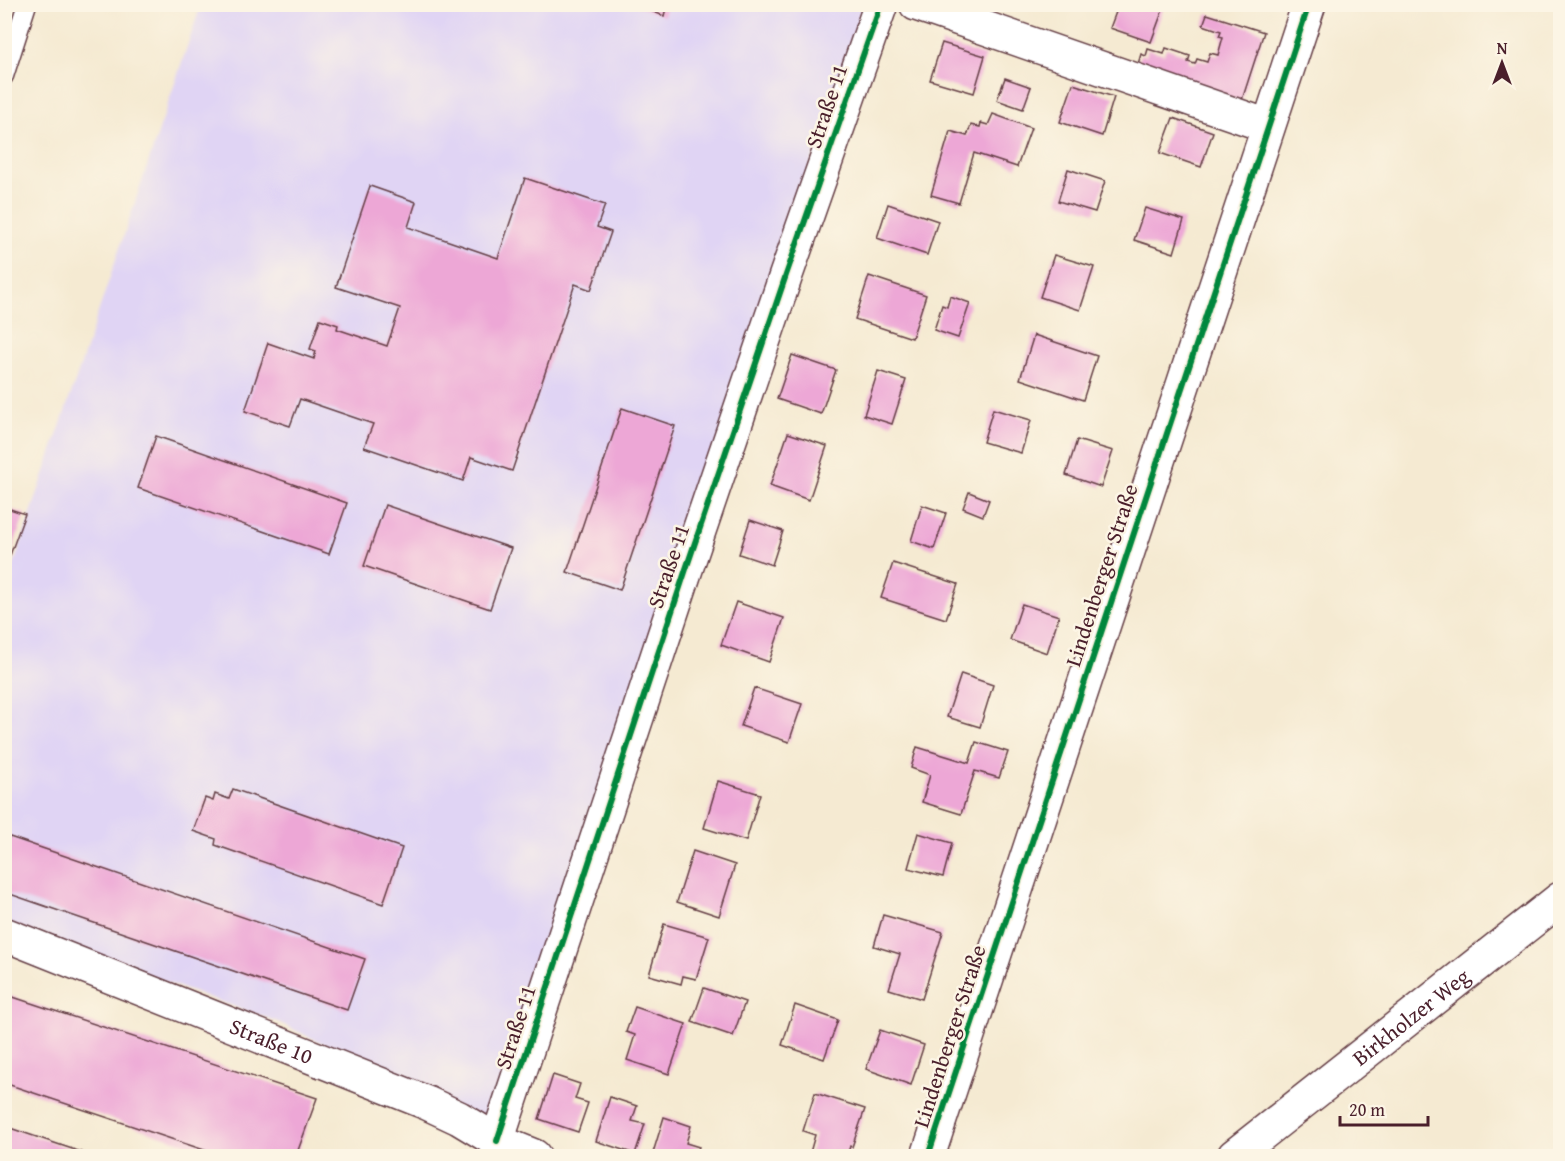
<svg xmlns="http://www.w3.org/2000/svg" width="1565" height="1161" viewBox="0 0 1565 1161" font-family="'Gentium Book Plus',serif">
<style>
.built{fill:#e0d4f4}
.building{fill:#eda7d6}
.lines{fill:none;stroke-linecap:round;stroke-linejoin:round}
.lane-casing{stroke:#643d44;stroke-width:21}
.street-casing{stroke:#643d44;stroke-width:36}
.lane{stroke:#fff;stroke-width:18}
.street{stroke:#fff;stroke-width:33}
.cycleway-casing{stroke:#fcf5e5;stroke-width:10}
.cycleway{stroke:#00873e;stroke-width:6}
.labels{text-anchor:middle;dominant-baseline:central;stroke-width:5;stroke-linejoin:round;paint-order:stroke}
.street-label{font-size:22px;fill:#4a1f2b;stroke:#fcf5e5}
</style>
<rect width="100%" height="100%" fill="#fcf5e5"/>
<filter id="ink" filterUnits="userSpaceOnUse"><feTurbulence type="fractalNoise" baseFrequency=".0167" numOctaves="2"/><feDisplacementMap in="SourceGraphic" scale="12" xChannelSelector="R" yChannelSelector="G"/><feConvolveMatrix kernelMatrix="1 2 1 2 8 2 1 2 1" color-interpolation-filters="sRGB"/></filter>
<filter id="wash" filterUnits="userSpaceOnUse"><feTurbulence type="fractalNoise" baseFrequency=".008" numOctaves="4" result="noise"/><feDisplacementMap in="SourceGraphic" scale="24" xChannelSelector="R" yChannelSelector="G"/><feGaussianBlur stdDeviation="1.35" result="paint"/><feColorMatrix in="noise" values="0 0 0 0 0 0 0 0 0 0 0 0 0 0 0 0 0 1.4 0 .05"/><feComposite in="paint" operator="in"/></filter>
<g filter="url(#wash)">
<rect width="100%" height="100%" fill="#f5ead2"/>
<!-- built -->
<polygon class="built" points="201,5 864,5 491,1124 278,1022 89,955 5,922 5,591"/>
<g id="blocks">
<!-- building -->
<g class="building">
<polygon points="633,4 667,4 664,16"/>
<polygon points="1119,4 1165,4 1151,42 1110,28"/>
<polygon points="1207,14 1264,32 1241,103 1138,64 1141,54 1146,56 1148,49 1164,54 1166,48 1190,56 1188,62 1195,64 1197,59 1207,62 1210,53 1218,55 1223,37 1219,36 1221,31 1203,25"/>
<polygon points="942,43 985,56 974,93 930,80"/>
<polygon points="1005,78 1031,87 1023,109 997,100"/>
<polygon points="1073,84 1114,97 1102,136 1060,122"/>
<polygon points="993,114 1031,128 1017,167 974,153 959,203 931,195 950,131 967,136 971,125 980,127 981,123 988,125"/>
<polygon points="1173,118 1213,132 1201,167 1160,153"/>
<polygon points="1068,169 1105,181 1095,212 1058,201"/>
<polygon points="525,178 605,205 597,227 611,232 591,290 575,284 512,471 471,457 463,481 364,447 373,424 300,399 290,426 245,411 268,343 314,359 316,351 310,349 320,319 338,325 337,329 387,346 400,308 336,287 370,186 416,202 408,227 498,258"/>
<polygon points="888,204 938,221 927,255 877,238"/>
<polygon points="1145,208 1184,220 1174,253 1134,240"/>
<polygon points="1054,255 1094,267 1080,310 1040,297"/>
<polygon points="869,276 926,295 912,338 855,319"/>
<polygon points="950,296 970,303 958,338 934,330 942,305 947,307"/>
<polygon points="1034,335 1097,356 1083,400 1020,379"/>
<polygon points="792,355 836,370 821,414 777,399"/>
<polygon points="878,371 906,380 892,424 864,415"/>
<polygon points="622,408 675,426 620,590 567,572"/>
<polygon points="993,409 1031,420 1021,453 983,442"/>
<polygon points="788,433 827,446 809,500 770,486"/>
<polygon points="156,436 347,503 329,554 138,488"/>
<polygon points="1077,440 1113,451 1101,487 1066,475"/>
<polygon points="969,492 989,500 983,516 963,508"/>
<polygon points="385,505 511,548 490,609 364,566"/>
<polygon points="922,505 946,513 934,549 911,541"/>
<polygon points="4,507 25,514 5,569 4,568"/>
<polygon points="750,520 783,531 772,565 739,554"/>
<polygon points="893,563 958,584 946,619 881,598"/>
<polygon points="736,602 784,618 769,662 721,645"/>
<polygon points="1022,604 1059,616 1047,653 1010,640"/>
<polygon points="961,674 993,685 980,727 947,717"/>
<polygon points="754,688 802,704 789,742 741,726"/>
<polygon points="976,742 1008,752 999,778 975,771 961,814 922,802 930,775 911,768 917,747 969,763"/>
<polygon points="718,781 760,794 746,841 704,828"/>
<polygon points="233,789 402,848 383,904 215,845 216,839 193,831 205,798 213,801 215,794 229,799"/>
<polygon points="918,833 952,843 943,877 908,868"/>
<polygon points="4,835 365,959 347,1010 4,892"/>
<polygon points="693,851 735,865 719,916 677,902"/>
<polygon points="883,915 943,932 922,999 889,989 900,954 874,946"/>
<polygon points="664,924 709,937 696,979 683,976 681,984 649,975"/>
<polygon points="704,988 745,1002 733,1036 692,1022"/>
<polygon points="4,994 317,1098 296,1156 222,1156 4,1083"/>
<polygon points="795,1005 838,1020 824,1059 782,1045"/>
<polygon points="635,1007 686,1024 669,1074 627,1060 635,1035 626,1032"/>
<polygon points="880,1030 924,1045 911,1085 866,1069"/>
<polygon points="553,1075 580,1084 575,1099 588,1103 578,1132 539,1119"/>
<polygon points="815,1093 865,1109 852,1147 850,1146 847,1156 809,1156 815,1135 803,1131"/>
<polygon points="610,1097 637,1106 632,1121 645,1124 635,1154 596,1141"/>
<polygon points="664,1117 691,1126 686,1143 699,1147 695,1156 652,1156"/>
<polygon points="4,1126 93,1156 4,1156"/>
</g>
</g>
</g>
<g filter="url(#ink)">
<use href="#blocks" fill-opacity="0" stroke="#643d44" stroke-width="1.5"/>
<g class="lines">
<!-- lane casing -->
<g class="lane-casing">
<polyline id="lane" points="4,76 27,4"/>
</g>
<!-- street casing -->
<g class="street-casing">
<g id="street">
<polyline points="916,4 1268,126"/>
<path id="s1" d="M4,934L427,1103L459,1118L497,1141L534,1156"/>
<polyline points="497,1141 686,569 786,275 881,4"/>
<polyline points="928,1156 1309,4"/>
<path id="s2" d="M1234,1156L1560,899"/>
</g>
</g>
<!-- lane -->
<use href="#lane" class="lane"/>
<!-- street -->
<use href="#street" class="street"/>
<!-- cycleway casing -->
<g class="cycleway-casing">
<g id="cycleway">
<polyline points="497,1141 686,569 786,275 881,4"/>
<polyline points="928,1156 1309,4"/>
</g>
</g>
<!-- cycleway -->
<use href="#cycleway" class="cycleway"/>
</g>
</g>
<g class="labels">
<!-- street labels -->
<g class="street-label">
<text transform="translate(826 106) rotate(-71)">Straße 11</text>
<text transform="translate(668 566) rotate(-71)">Straße 11</text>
<text transform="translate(1101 575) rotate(-72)">Lindenberger Straße</text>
<text stroke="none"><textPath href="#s2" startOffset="225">Birkholzer Weg</textPath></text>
<text transform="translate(515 1027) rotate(-72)">Straße 11</text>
<text transform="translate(949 1036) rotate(-72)">Lindenberger Straße</text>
<text stroke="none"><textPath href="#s1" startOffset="288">Straße 10</textPath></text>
</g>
</g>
<!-- margin -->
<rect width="1565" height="1161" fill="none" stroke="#fcf5e5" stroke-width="24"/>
<!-- north arrow -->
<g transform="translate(1502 63)" stroke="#fcf5e5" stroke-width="4.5" paint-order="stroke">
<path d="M0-4.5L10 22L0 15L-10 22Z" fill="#4a1f2b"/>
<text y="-9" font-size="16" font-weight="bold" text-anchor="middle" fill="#4a1f2b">N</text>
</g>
<!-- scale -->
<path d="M1340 1116v9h88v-9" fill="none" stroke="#4a1f2b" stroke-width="3"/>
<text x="1349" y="1116" font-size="18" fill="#4a1f2b" stroke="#fcf5e5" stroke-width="4.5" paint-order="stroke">20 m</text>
</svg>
